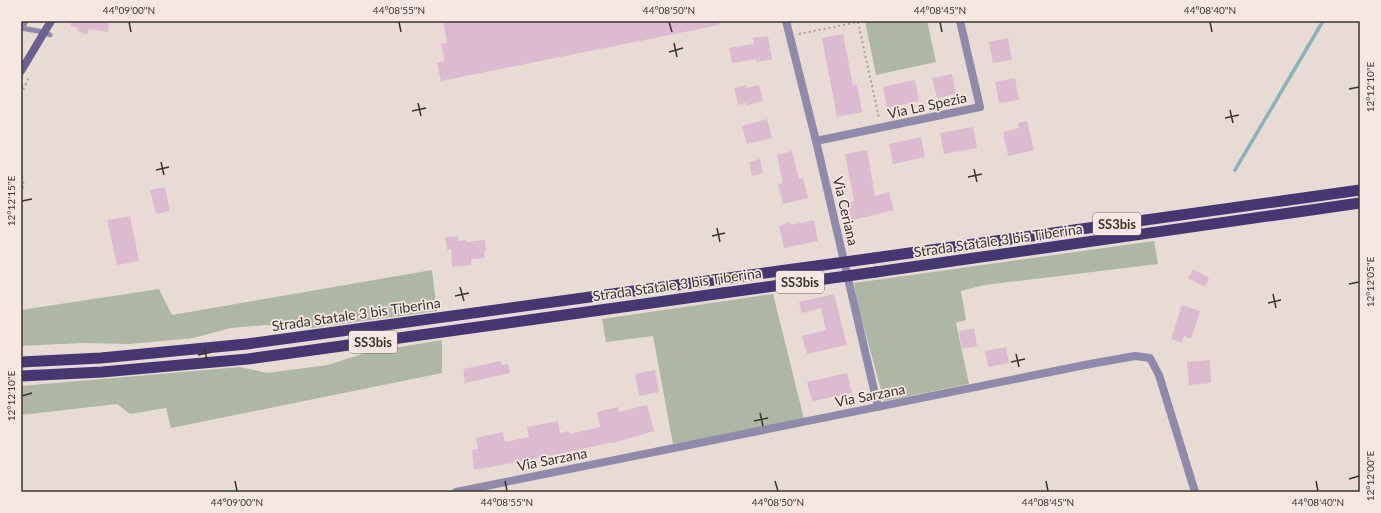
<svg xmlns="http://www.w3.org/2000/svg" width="1381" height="513" viewBox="0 0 1381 513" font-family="Lato,sans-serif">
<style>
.green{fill:#aeb7a3}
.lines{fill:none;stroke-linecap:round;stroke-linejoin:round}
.stream{stroke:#89b3bc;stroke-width:3.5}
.building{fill:#dcbbd0}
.path{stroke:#aaa09a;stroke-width:2;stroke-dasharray:2 3;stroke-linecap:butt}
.service{stroke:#908aaa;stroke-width:5}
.minor{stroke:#908aaa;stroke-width:8}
.secondary{stroke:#6b6190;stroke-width:8}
.trunk{stroke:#463773;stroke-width:11}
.trunk-bridge{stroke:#463773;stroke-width:11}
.ticks{fill:none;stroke:#393431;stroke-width:1.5}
.labels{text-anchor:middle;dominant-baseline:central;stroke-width:3.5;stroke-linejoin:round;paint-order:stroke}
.shield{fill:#f6e8e1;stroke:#726a66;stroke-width:1}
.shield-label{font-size:13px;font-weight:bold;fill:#393431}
.street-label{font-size:14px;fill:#393431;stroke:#f6e8e1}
.neatline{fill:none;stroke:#393431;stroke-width:1.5}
.ticks-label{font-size:10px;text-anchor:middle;fill:#393431}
</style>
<rect width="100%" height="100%" fill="#e8dbd4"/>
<!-- green -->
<g class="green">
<polygon points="865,21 927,21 936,62 876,75"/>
<polygon points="1154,241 1158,264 984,285 961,291 966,320 956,323 969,384 884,401 858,306 854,283"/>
<polygon points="432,270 437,311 311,328 266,325 231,328 193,338 130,344 82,343 21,346 21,310 159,289 172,315"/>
<polygon points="773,294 804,419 673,444 653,336 606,342 602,319"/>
<polygon points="442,340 442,373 171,428 166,408 130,414 117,404 21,415 21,386 240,367 267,373 328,365 365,353"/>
</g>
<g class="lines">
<!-- stream -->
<polyline class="stream" points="1235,170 1323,21"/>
</g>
<!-- building -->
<g class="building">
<polygon points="71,21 109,21 108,32 89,29 87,35 77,30 79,28 71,26"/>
<polygon points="443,21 719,21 719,25 441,81 437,63 445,61 441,44 447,43"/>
<polygon points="843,34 853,85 857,84 862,112 837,117 822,38"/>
<polygon points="768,36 772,59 757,62 756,59 732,63 729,48 754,44 753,38"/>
<polygon points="1008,38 1012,60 993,63 989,42"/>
<polygon points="952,74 956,94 937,98 932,78"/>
<polygon points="1015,78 1019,100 999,103 995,82"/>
<polygon points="915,80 919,101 887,108 883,87"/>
<polygon points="746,85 747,88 759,85 763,101 747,105 746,103 738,105 734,88"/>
<polygon points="767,119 772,138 747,144 742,126"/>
<polygon points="1027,121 1034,150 1008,156 1003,132 1019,128 1018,123"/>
<polygon points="973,127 977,148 944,154 940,133"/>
<polygon points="921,137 925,157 893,164 889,144"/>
<polygon points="867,150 875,196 889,192 894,210 849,221 845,203 854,201 845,154"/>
<polygon points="792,151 799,179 803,178 808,198 783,204 778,184 783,183 777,155"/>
<polygon points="760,159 763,173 752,176 749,162"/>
<polygon points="165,187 170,211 156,214 150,190"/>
<polygon points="130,216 139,261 117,265 107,220"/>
<polygon points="814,220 818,241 784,248 779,226 790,222 791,225"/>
<polygon points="458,236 458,241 465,240 466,242 485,240 486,251 484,251 485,258 471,259 471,265 452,267 451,249 447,250 445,237"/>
<polygon points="1193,269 1209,278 1205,287 1188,278"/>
<polygon points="834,294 847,345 807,354 802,336 826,330 821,308 802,313 799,302"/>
<polygon points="1182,305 1200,311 1191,339 1184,336 1182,343 1171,339"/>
<polygon points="974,328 977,346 962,349 959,331"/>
<polygon points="1006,347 1009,363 988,367 985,351"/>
<polygon points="1210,360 1211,383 1189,385 1187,362"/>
<polygon points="501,361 502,365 508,364 510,373 465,383 463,369"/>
<polygon points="655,370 659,392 639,396 635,374"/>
<polygon points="847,373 852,393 812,401 807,382"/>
<polygon points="647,405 654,431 613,443 613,442 554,455 474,470 472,450 478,449 476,438 503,432 505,442 529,437 527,427 558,421 560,433 569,431 570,434 600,427 597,412 618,407 619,412"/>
</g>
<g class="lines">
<!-- path -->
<g class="path">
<polyline points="799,34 858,22 879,118"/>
<polyline points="21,94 29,77"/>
<polyline points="21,172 24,186 21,191"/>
</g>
<!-- service -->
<g class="service">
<polyline points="21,28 44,32 50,35"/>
<polyline points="21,30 26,21"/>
</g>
<!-- minor -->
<g class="minor">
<polyline points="786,21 816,141 878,407"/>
<polyline points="816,141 980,107 960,21"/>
<polyline points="456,492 1090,364 1135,356 1150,358 1159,375 1195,492"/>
</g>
<!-- secondary -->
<polyline class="secondary" points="21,71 51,21"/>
<!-- trunk -->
<g class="trunk">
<polyline points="874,258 1360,190"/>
<polyline points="876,272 1360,203"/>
<polyline points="21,362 101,358 247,344 721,279"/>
<polyline points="21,376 102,372 248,359 723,293"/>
</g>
<!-- trunk-bridge -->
<g class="trunk-bridge">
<polyline points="721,279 874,258"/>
<polyline points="723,293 876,272"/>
</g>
</g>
<!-- ticks -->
<path class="ticks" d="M129,22L131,32M399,22L401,32M669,22L672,32M940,22L942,32M1210,22L1212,32M674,43L677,57M669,52L683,48M1349,89L1359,87M418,103L421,116M1230,110L1233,123M412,111L426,108M1225,118L1239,115M161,162L164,175M974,169L977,182M156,170L169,167M968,177L982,174M22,201L32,199M717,228L720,242M712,236L725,233M1349,284L1359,282M460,287L464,301M1273,294L1276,308M455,296L469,293M1268,303L1281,300M204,347L207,360M1016,354L1019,367M198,355L212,352M1011,362L1025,359M22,396L32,393M760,413L763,426M754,421L768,418M1349,479L1359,476M235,481L237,491M505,481L507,491M775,481L778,491M1046,481L1048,491M1316,481L1318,491"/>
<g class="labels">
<!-- shield labels -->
<g class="shield">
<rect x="1093" y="213" width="48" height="22" rx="3"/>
<rect x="776" y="271" width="48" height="22" rx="3"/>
<rect x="349" y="331" width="48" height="22" rx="3"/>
</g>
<g class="shield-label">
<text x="1117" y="224">SS3bis</text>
<text x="800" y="282">SS3bis</text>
<text x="373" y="342">SS3bis</text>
</g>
<!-- street labels -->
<g class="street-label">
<text transform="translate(927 105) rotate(-12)">Via La Spezia</text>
<text transform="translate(846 211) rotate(77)">Via Ceriana</text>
<text transform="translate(998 240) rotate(-8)">Strada Statale 3 bis Tiberina</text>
<text transform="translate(677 284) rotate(-8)">Strada Statale 3 bis Tiberina</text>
<text transform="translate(356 314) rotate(-8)">Strada Statale 3 bis Tiberina</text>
<text transform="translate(870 395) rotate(-11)">Via Sarzana</text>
<text transform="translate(552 459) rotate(-11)">Via Sarzana</text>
</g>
</g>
<!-- border -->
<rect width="1381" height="513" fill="none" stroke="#f6e8e1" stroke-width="44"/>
<rect x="22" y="22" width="1337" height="469" class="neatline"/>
<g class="ticks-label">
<text x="129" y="14">44°09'00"N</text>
<text x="399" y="14">44°08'55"N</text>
<text x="669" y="14">44°08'50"N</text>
<text x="940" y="14">44°08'45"N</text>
<text x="1210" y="14">44°08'40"N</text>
<text transform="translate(1370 87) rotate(-90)" y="4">12°12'10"E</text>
<text transform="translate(11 201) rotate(-90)" y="4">12°12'15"E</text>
<text transform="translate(1370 282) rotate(-90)" y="4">12°12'05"E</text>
<text transform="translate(11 396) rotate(-90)" y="4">12°12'10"E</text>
<text transform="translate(1370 476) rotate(-90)" y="4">12°12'00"E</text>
<text x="237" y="506">44°09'00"N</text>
<text x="507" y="506">44°08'55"N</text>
<text x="778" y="506">44°08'50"N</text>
<text x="1048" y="506">44°08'45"N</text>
<text x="1318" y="506">44°08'40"N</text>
</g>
</svg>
